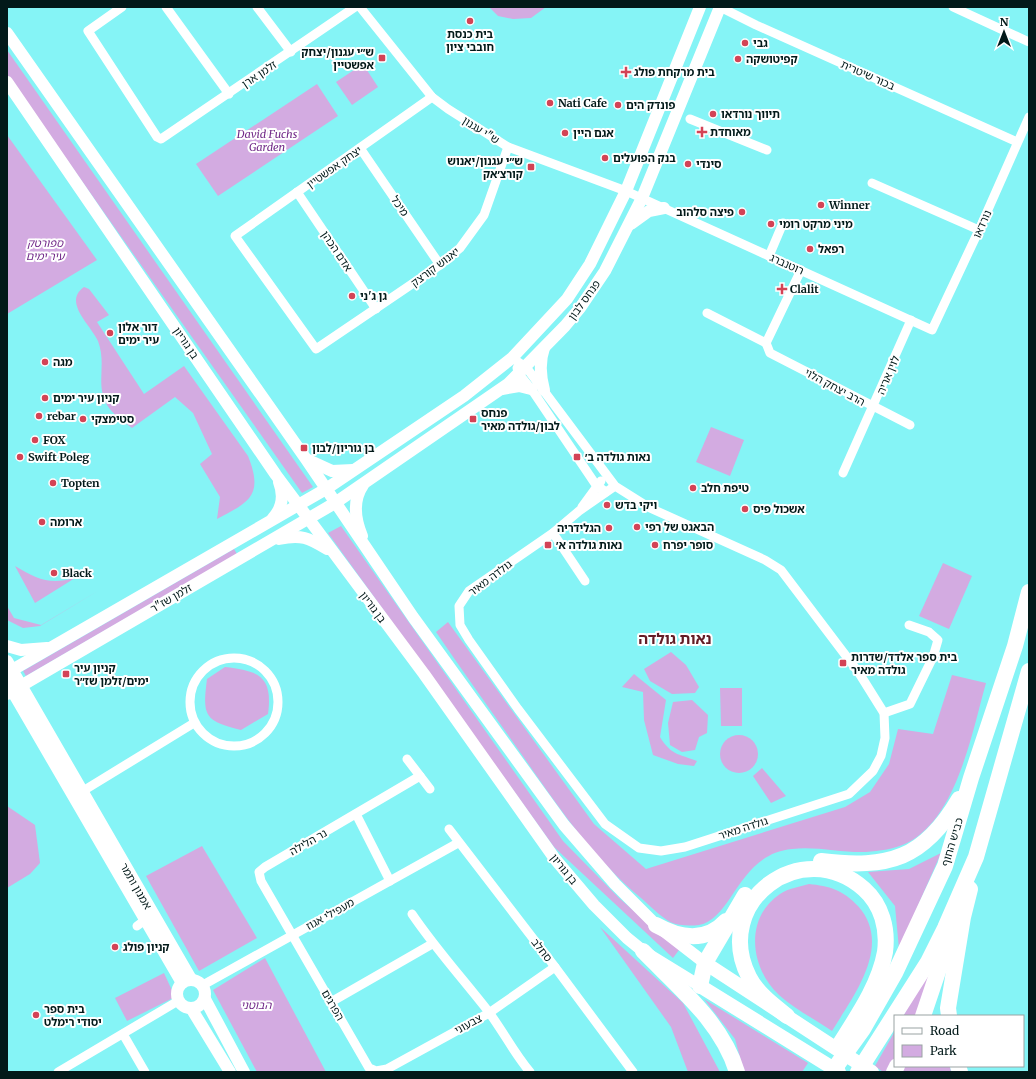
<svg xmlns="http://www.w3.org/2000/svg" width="1036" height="1079" viewBox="0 0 1036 1079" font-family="Merriweather,'Noto Sans Hebrew',serif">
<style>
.green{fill:#d3abe1}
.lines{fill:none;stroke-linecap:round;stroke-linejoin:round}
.street{stroke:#fff;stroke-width:9}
.secondary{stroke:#fff;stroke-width:12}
.primary{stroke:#fff;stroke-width:14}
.highway{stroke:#fff;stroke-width:16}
.poi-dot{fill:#d34356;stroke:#fff;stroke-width:1.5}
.labels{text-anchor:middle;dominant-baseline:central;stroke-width:4;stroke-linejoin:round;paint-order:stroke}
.poi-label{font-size:11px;font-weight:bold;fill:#021919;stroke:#fff;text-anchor:start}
.street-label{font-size:11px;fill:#021919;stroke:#fff}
.park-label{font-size:11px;font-style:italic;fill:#712988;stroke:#fff}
.district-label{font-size:15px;font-weight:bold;fill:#631d26;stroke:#fff}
</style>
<rect width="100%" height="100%" fill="#85f4f6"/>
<!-- green -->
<g class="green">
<polygon points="489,7 546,7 531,18 513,19 498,16"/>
<polygon points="7,50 313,487 302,493 7,75"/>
<polygon points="363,64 378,87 352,105 336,82"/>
<polygon points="317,84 338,116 218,196 196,164"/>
<polygon points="7,135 97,260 7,314"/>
<path d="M84,287L89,289L109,315L97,322L144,394L184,366L248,456C264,496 249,502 217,519L220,497L200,464L212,454L193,413L175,397L132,428C123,421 113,415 107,405C95,384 107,365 98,341C89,323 63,302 84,287Z"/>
<polygon points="711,427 744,440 730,476 696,462"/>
<polygon points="341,526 563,841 619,898 679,950 673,958 554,847 328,533"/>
<polygon points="234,549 237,554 26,676 23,671"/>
<polygon points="943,563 972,576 949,629 919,616"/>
<path d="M15,566C37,579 49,585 75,578L35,603Z"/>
<polygon points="101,589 40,626 23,628 7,620 7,606 14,618 41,625"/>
<path d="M448,622L594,824L646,869L845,807L870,792L889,764L898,729L933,734L952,675L986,683C972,732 957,818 907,843C895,849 879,851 866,852C842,853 816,846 792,849C738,854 733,919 699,925C690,926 679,926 670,922C660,916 650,906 641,898C595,860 561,811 527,762C497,719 466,676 436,632Z"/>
<polygon points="671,652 686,665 699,687 695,693 672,694 650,681 644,669"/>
<path d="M225,667C259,671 273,676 268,714L241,730C205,721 202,717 207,679Z"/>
<path d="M634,674L666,700L660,737C671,755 679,754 697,761L694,766L678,764L653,755L644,720L643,692L622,687Z"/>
<polygon points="720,688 742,688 742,726 721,726"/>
<polygon points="692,700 708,715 707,733 699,737 695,750 682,752 670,745 668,723 673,702"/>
<circle cx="739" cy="754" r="19"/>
<polygon points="762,768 786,796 771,803 753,776"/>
<polygon points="7,806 35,825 40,863 30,874 7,888"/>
<polygon points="202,846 257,938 199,971 146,876"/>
<polygon points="941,853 899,949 895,906 868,872 909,869"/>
<path d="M809,884C829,886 843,890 858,906C893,945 854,995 832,1031C815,1019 794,1009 779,995C750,968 744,918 780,894C789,888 799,887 809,884Z"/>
<polygon points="600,927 683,1003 720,1072 688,1072 671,1027"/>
<polygon points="939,953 916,1016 903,1016"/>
<polygon points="265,958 326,1072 257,1072 213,990"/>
<polygon points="164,973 175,997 127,1021 115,998"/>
<polygon points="704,999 808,1063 802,1072 744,1072 735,1039"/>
<polygon points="895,1031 895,1058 888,1072 883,1072 875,1066"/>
<polygon points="904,1066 950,1066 951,1072 901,1072"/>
</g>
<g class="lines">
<!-- street -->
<g class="street">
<polyline points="122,7 88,31 157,137 161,139 355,7"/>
<polyline points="166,7 229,94"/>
<polyline points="257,7 291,52"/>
<polyline points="360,7 432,97 448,109 508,147 626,191 932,330 979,230 1029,117"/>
<polyline points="720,7 756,25 1017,142"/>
<polyline points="953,7 1029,42"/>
<polyline points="432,97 235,236 316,349 440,265 460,248 484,215 508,147"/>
<polyline points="690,119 767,150"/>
<polyline points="360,148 440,265"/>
<polyline points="872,183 979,230"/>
<polyline points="297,192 376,309"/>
<polyline points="769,256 783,223"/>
<polyline points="801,270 766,343 770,353 910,425"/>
<polyline points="707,313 766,343"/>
<polyline points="512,358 526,367 615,486 650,508 765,560 781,570 859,673 884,713 885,738 881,756 873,771 849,794 685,847 661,851 639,848 605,824 518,709 469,640 460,625 459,606 469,591 553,533 579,511 615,486"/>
<polyline points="517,368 519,374 532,390 596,485 606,492"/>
<polyline points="843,473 911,320"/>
<polyline points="582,507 601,481"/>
<polyline points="553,533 585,581"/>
<circle cx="234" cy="702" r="44"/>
<polyline points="884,713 910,704 933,657 938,640 929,632 909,625"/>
<polyline points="407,759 430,789"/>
<polyline points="420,776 265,867 259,872 261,881 369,1068 376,1071 387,1069 489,1013 555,967"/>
<polyline points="78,794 194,723"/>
<polyline points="356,814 390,881"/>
<polyline points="449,829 555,967 633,1072"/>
<path d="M412,914C435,948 463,979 488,1011C503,1031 514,1053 530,1072"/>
<polyline points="137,926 145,920"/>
<polyline points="203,985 458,843"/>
<polyline points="331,1002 432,944"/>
<polyline points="123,1034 145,1072"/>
<polyline points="58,1072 178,1001"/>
</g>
<!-- secondary -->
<g class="secondary">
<polyline points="7,33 306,459 413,617 564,825 615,884 656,925 705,963"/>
<polyline points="7,82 276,475 424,674 555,859 594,905 627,938 643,951 700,986"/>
<polyline points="631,224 649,211 664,208"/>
<polyline points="502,389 519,386 531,389"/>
<path d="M544,390C540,375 539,362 544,348"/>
<polyline points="308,460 332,471 353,470"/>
<path d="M273,518C283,507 284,495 279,482"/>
<path d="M362,536C355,519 352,501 363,485"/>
<path d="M279,539C301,534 309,538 327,549"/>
<polyline points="7,646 21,650 47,648"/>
<polyline points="7,661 191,979"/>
<polyline points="7,673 326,489 464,396 512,358 567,299 590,264 626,191 700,7"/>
<polyline points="7,682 182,983"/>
<polyline points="7,694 335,503 508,384 565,326 580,308 605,271 642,198 720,7"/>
<circle cx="191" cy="994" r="14"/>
<polyline points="205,999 244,1072"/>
<polyline points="191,1008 230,1072"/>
</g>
<!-- primary -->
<g class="primary">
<polyline points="705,963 872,1072"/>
<polyline points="700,986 839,1072"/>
</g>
<!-- highway -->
<g class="highway">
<path d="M821,861C889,869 924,859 959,799"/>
<path d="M656,925C679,938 706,943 726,921"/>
<path d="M643,951C678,987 722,1022 737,1072"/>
<polyline points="700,986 705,963 745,895"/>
<path d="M787,1016C773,1005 757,993 749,977C711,902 802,834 864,889C882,905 888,929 885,952C879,986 856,1018 838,1047"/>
<polyline points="923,1016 950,936"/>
<polyline points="949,1016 948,1008 963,917 970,889"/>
<polyline points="958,1066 960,1072"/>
<polyline points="832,1072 863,1029 895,973 945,866 971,778 1015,646 1029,592"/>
<polyline points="858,1072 928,962 945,928 976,857 1029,671"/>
<polyline points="894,1072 897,1066"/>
</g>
</g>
<!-- markers -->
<g class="poi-dot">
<circle cx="470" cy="21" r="4"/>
<circle cx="745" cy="43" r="4"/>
<rect x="378" y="54" width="8" height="8" rx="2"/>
<circle cx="738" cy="59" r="4"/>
<path d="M624 66h4v4h4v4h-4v4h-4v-4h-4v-4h4z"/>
<circle cx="550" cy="103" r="4"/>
<circle cx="618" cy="105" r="4"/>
<circle cx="713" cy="114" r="4"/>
<path d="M700 126h4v4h4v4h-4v4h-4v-4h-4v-4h4z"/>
<circle cx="565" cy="133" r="4"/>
<circle cx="605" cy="158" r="4"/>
<circle cx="688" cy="164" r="4"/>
<rect x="527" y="163" width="8" height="8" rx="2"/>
<circle cx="821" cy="205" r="4"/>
<circle cx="742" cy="212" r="4"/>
<circle cx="771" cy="224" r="4"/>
<circle cx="810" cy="249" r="4"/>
<path d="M780 283h4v4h4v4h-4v4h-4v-4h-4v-4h4z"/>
<circle cx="352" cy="296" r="4"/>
<circle cx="110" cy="333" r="4"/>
<circle cx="45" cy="362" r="4"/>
<circle cx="45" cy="398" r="4"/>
<circle cx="39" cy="416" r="4"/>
<circle cx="83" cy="419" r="4"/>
<rect x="469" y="415" width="8" height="8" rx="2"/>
<circle cx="35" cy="440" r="4"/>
<rect x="300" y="444" width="8" height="8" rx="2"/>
<circle cx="20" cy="457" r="4"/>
<rect x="573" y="453" width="8" height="8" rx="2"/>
<circle cx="53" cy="483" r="4"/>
<circle cx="693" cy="488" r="4"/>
<circle cx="607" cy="505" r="4"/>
<circle cx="745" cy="509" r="4"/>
<circle cx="42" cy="522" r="4"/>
<circle cx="637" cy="527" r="4"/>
<circle cx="609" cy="528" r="4"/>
<rect x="544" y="541" width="8" height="8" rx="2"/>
<circle cx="655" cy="545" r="4"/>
<circle cx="54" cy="573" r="4"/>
<rect x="839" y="659" width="8" height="8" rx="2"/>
<rect x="62" y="670" width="8" height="8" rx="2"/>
<circle cx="115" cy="947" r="4"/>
<circle cx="36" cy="1015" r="4"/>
</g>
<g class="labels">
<!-- poi labels -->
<g class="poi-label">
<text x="470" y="34" text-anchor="middle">בית כנסת<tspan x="470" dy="13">חובבי ציון</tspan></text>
<text x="753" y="43">גבי</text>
<text x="374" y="52" text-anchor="end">ש״י עגנון/יצחק<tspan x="374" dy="13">אפשטיין</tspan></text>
<text x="746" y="59">קפיטושקה</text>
<text x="634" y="72">בית מרקחת פולג</text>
<text x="558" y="103">Nati Cafe</text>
<text x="626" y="105">פונדק הים</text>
<text x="721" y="114">תיווך נורדאו</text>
<text x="710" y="132">מאוחדת</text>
<text x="573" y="133">אגם היין</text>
<text x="613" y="158">בנק הפועלים</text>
<text x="523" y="161" text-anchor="end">ש״י עגנון/יאנוש<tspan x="523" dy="13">קורצ׳אק</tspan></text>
<text x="696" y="164">סינדי</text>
<text x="829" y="205">Winner</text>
<text x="734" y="212" text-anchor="end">פיצה סלהוב</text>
<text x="779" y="224">מיני מרקט רומי</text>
<text x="818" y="249">רפאל</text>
<text x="790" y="289">Clalit</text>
<text x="360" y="296">גן ג'ני</text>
<text x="118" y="327">דור אלון<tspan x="118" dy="13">עיר ימים</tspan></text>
<text x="53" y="362">מגה</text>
<text x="53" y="398">קניון עיר ימים</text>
<text x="481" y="413">פנחס<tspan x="481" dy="13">לבון/גולדה מאיר</tspan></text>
<text x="47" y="416">rebar</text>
<text x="91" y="419">סטימצקי</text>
<text x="43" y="440">FOX</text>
<text x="312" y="448">בן גוריון/לבון</text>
<text x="28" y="457">Swift Poleg</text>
<text x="585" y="457">נאות גולדה ב׳</text>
<text x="61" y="483">Topten</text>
<text x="701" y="488">טיפת חלב</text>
<text x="615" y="505">ויקי בדש</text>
<text x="753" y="509">אשכול פיס</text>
<text x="50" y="522">ארומה</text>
<text x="645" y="527">הבאגט של רפי</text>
<text x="601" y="528" text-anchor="end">הגלידריה</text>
<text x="556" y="545">נאות גולדה א׳</text>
<text x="663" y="545">סופר יפרח</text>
<text x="62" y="573">Black</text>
<text x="851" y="657">בית ספר אלדד/שדרות<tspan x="851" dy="13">גולדה מאיר</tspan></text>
<text x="74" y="668">קניון עיר<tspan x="74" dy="13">ימים/זלמן שז״ר</tspan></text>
<text x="123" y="947">קניון פולג</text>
<text x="44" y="1009">בית ספר<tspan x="44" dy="13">יסודי רימלט</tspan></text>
</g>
<!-- street labels -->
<g class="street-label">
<text transform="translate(259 74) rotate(-34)">זלמן ארן</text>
<text transform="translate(868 75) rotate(24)">בכור שיטרית</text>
<text transform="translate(481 130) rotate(32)">ש"י עגנון</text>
<text transform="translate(334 167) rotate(-35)">יצחק אפשטיין</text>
<text transform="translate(400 206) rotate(55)">מיכל</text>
<text transform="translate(982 224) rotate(-66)">נורדאו</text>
<text transform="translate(337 251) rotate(56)">אדם הכהן</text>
<text transform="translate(787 264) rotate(24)">רוטנברג</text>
<text transform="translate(435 267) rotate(-37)">יאנוש קורצק</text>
<text transform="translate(584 300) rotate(-54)">פנחס לבון</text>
<text transform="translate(186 343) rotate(56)">בן גוריון</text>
<text transform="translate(888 375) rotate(-67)">לוין אריה</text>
<text transform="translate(835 387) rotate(28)">הרב יצחק הלוי</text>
<text transform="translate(490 578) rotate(-37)">גולדה מאיר</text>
<text transform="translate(171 598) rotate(-30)">זלמן שז"ר</text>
<text transform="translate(373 607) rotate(53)">בן גוריון</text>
<text transform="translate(743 828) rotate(-18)">גולדה מאיר</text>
<text transform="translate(308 842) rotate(-30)">נר הלילה</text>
<text transform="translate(952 842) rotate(-73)">כביש החוף</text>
<text transform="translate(564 869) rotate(51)">בן גוריון</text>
<text transform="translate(136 886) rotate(60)">אמנון ותמר</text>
<text transform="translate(330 914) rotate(-29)">מעפילי אגוז</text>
<text transform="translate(542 950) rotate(52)">סחלב</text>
<text transform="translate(333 1005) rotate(60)">הפרגים</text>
<text transform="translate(468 1024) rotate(-29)">צבעוני</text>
</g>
<!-- park labels -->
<g class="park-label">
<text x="267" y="134">David Fuchs<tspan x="267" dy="13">Garden</tspan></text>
<text x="45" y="243">ספורטק<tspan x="45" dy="13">עיר ימים</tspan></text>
<text x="256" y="1005">הבוטני</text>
</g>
<!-- district labels -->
<g class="district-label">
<text x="675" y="638">נאות גולדה</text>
</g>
</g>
<!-- border -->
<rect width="1036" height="1079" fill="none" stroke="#021919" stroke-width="16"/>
<!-- legend -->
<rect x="894" y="1015" width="130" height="52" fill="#ffffff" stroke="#9aa3a3"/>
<rect x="902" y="1028" width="20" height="6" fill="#ffffff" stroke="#9aa3a3"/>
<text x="930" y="1035" font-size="12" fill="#021919">Road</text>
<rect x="902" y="1045" width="20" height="12" fill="#d3abe1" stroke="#9aa3a3"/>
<text x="930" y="1055" font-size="12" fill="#021919">Park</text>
<!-- north arrow -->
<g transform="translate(1004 32)" stroke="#ffffff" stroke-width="3" paint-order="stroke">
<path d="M0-3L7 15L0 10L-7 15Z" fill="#021919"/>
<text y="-6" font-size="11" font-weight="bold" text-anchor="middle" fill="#021919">N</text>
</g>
</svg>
